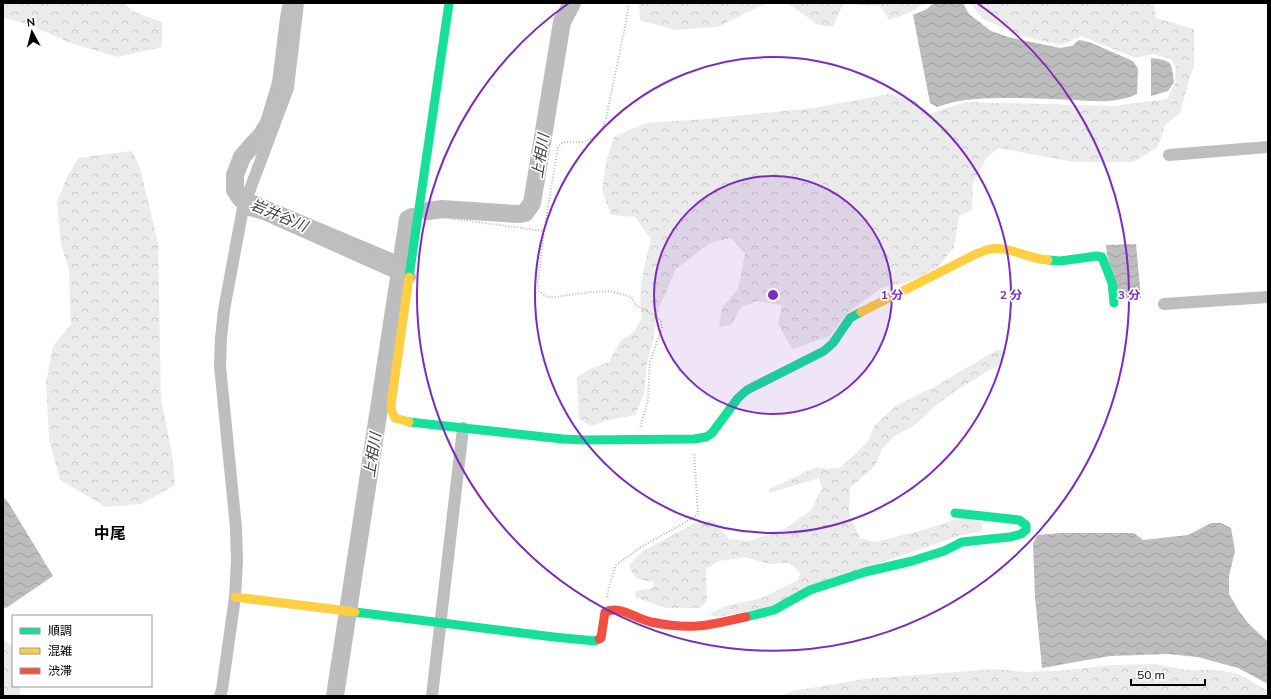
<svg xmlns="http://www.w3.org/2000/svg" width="1271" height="699" viewBox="0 0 1271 699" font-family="Mulish,'Noto Sans JP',sans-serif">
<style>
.forest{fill:url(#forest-crowns)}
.water{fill:url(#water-waves)}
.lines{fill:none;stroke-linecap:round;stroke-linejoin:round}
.river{stroke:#bdbdbd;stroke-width:18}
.path{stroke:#b9b9b9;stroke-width:2;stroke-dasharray:1 2;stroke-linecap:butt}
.street{stroke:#bebebe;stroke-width:12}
.fast{stroke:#16e098;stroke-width:9}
.slow{stroke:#ffcf43;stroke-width:9}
.jam{stroke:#f24e42;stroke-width:9}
.ring{fill:none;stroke:#7b2cbf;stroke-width:2}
.labels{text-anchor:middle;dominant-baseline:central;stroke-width:3.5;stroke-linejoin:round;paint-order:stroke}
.water-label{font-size:15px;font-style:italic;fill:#424242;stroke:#fff}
.quarter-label{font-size:16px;font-weight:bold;fill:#000;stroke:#fff}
.centre{fill:#7b2cbf;stroke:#fff;stroke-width:2}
.ring-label{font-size:12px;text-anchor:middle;font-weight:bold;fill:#7b2cbf;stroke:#fff;stroke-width:3.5;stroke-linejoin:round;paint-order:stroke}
</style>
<defs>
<pattern id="forest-crowns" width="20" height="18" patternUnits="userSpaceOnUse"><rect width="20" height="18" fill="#ebebeb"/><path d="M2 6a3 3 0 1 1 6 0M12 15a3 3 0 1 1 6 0" fill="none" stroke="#c8c8c8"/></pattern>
<pattern id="water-waves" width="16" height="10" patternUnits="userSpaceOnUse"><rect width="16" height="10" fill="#bdbdbd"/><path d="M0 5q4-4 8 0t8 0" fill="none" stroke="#a1a1a1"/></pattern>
</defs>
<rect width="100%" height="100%" fill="#fff"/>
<!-- forest -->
<g class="forest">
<polygon points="3,3 124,3 132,11 162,22 162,47 118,57 73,44 29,25 3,17"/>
<polygon points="639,3 925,3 909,13 889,20 880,6 843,4 833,27 818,25 789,4 765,4 717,27 675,30 640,20"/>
<path d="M970,3H1154L1156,18L1194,29V63L1180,113L1165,125L1158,147L1133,162H1073L999,148L987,157L973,183L972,210L959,216L954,247L938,267L906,283L881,288L847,313L830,336L792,349L778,324L782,305L756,301L741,307L731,325L719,327L722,308L738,289L745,254L731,238L710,243L676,269L659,308L653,340L647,363L644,394L635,415L608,420L591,426L579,419L577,377L592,368L609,362L621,340L634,332L642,317C637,291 645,264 651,239L635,217L611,215L602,190L607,159L614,137L646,123L704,119L814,108L889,94L914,100L929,114L966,102L1112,106L1167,99L1175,83L1176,67L1171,59L1153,54L1136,58L1081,36L1061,45L1021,36L983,19Z"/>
<polygon points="132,151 140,168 158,243 161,399 172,453 175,485 141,504 106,507 60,480 49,439 46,382 53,346 71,324 69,270 61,245 57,202 67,177 78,158"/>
<path d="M1006,349L1000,364L955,391L933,408L915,425L893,437L882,449L875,466L850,488L849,514L860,538L875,542L923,530L961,518L982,523V531L959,536L824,582L765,608L717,617L709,614L726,606L762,598L798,580L800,573L789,563L769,564L745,557L719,561L706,569L707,601L700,608H665L635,597L636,591L653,588L654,582C639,580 635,580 629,565L643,551L695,523L713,520L729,539L749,541L785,529L811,510L822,488L819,478L769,493V489L816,467L827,469L839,468L853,456L868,441L875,425L897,405L934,387L997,350Z"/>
<polygon points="3,639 13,647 13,686 20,686 20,696 3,696"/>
<polygon points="1156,664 1186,670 1216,670 1239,674 1268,691 1268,696 780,696 793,691 864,679 996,669 1026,672 1057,671 1111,665"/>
</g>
<!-- water -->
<g class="water">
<path d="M934,3H963L969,14L991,31L1008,37L1060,48L1072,46L1079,40L1089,42L1133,61L1138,69L1137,94C1116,104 1093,101 1071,100C1051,99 1032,98 1012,98C986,98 961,98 937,107L930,103L913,15L927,9Z"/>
<path d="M1151,58C1173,61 1171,61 1174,82L1168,91L1151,96Z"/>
<polygon points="1136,244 1141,298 1119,299 1107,255 1106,245"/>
<polygon points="3,497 8,502 53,576 6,608 3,607"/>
<polygon points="1211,523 1221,523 1231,528 1235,551 1229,576 1229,594 1239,611 1248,623 1268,642 1268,684 1238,668 1198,657 1168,654 1110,656 1042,668 1035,597 1033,543 1038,535 1061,533 1134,533 1143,540 1188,535"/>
</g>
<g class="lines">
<!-- river -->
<g class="river">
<polyline points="292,3 289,18 281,83 269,123 261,136 255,142 242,157 235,175 235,190 241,199 400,266"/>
<polyline points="428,211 442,209 517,214 525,213 532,203 562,22 572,3"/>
<polyline points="335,696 408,219 412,217"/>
</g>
<!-- path -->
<g class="path">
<polyline points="431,217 439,217 544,231 558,147 563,142 584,142 597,136 605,123 626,22 629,3"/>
<polyline points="544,231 538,282 539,291 547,297 554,297 592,292 611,291 631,297 637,306 656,316 661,321 662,328 650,361 648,399 640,428"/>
<polyline points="607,597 609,587 616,565 641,547 693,518 698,514 694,452"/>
</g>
<!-- street -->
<g class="street">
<polyline points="1169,155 1268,147"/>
<polyline points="243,208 264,214 394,272 410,277"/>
<polyline points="1164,304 1268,297"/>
<polyline points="220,696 222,690 235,597 237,560 236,528 220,366 221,338 224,310 243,208 288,88 298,3"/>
<polyline points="432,696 463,428"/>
</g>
<!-- fast -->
<g class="fast">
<polyline points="1048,260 1060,261 1097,256 1102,257 1112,283 1114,303"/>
<polyline points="409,277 449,3"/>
<polyline points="409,422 563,439 585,440 694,439 706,437 712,433 738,398 747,390 824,351 833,343 850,318 861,312"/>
<polyline points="355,612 554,637 595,641 599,639"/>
<polyline points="746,617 774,610 810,590 865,572 912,561 944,551 962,542 1010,537 1021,534 1026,530 1026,525 1019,520 955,513"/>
</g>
<!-- slow -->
<g class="slow">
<path d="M861,312L978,253C982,252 986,250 990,249C1009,246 1029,259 1048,260"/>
<polyline points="409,422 395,418 392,412 391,405 409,277"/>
<polyline points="235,597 355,612"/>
</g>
<!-- jam -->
<path class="jam" d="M599,639L601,638L605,612C621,605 636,619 651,622C666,625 682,627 697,626C713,625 730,620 746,617"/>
</g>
<!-- distance rings -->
<circle cx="773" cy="295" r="119" fill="#7b2cbf" fill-opacity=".12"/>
<g class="ring">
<circle cx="773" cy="295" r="119"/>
<circle cx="773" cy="295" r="238"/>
<path d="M977 3A356 356 0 1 1 569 3"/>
</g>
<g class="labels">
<!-- water labels -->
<g class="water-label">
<text transform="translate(540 156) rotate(-81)">上相川</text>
<text transform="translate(279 215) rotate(23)">岩井谷川</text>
<text transform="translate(372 455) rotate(-81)">上相川</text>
</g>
<!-- quarter labels -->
<g class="quarter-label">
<text x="110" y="533">中尾</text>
</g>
</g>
<circle cx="773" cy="295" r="6" class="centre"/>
<g class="ring-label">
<text x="892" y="299">1 分</text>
<text x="1011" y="299">2 分</text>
<text x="1129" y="299">3 分</text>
</g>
<!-- border -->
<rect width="1271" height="699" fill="none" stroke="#000000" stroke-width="8"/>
<!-- legend -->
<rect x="12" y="615" width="140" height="72" fill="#ffffff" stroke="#999999"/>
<rect x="20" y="628" width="20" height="6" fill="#16e098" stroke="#999999"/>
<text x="48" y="635" font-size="12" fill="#000000">順調</text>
<rect x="20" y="648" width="20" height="6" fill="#ffcf43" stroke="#999999"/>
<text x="48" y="655" font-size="12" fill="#000000">混雑</text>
<rect x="20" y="668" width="20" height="6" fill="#f24e42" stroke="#999999"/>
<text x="48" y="675" font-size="12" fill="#000000">渋滞</text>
<!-- north arrow -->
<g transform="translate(32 32) rotate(353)" stroke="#ffffff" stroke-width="3" paint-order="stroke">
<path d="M0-3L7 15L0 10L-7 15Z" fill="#000000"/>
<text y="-6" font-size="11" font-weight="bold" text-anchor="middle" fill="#000000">N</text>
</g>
<!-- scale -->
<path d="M1131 679v6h74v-6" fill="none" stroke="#000000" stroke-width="2"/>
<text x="1137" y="679" font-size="12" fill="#000000" stroke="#ffffff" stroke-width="3" paint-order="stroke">50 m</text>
</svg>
